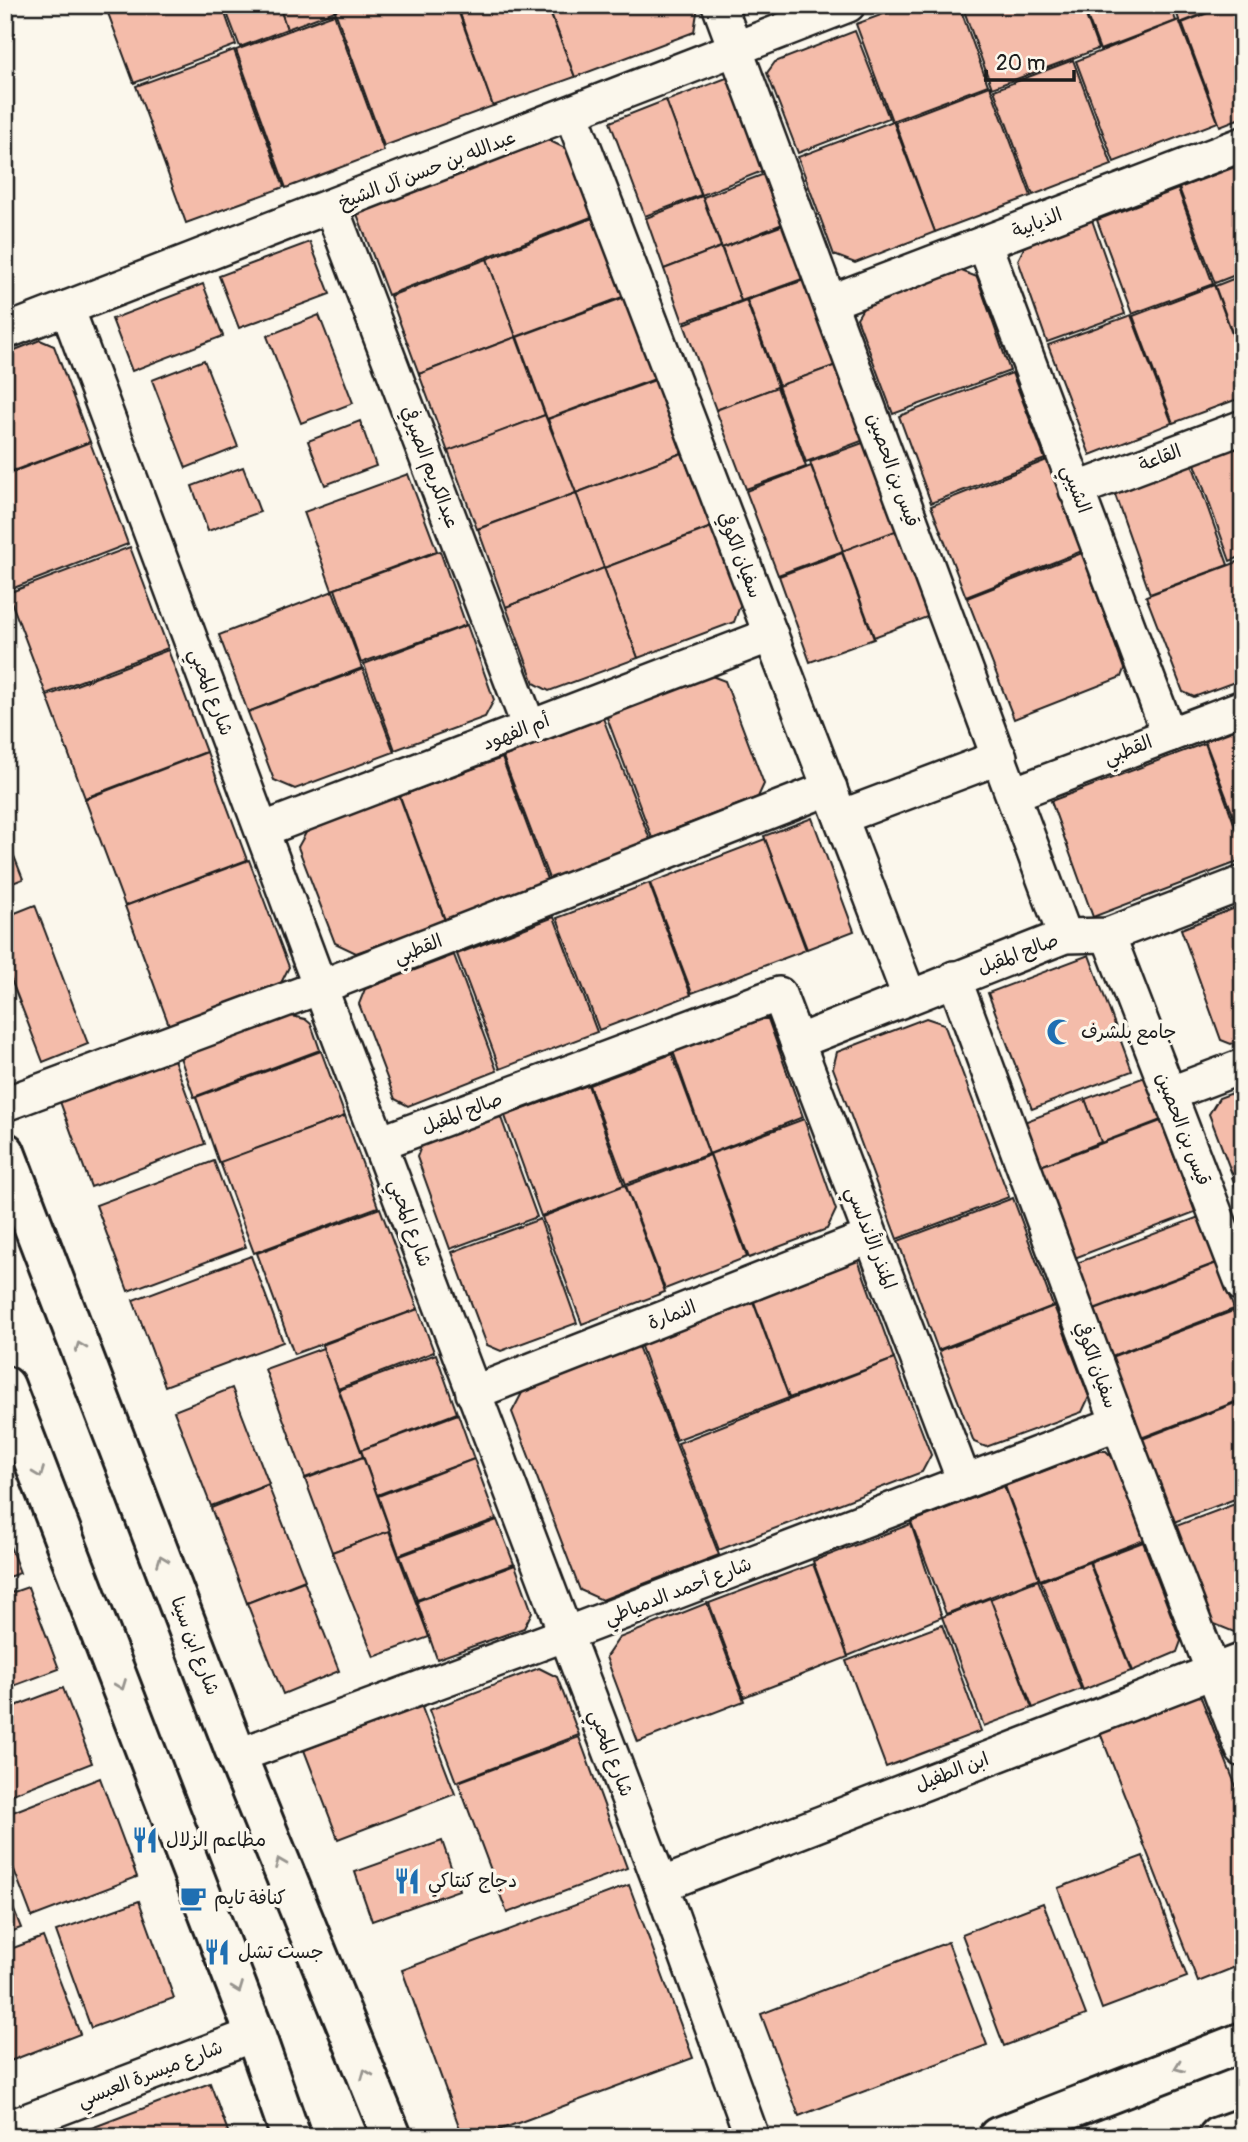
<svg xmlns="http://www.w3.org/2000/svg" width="1248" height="2142" viewBox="0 0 1248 2142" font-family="Pangolin,'Playpen Sans Arabic',sans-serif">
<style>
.building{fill:#f4bcaa;stroke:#1c1c1c;stroke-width:2}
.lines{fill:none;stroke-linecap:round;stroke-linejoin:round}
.minor-casing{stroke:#1c1c1c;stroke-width:38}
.tertiary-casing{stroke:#1c1c1c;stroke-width:44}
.secondary-casing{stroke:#1c1c1c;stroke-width:44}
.primary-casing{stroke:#1c1c1c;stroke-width:44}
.minor{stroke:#fbf7ec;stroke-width:33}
.tertiary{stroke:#fbf7ec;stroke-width:38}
.secondary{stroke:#fbf7ec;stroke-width:38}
.primary{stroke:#fbf7ec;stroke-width:38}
.oneway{stroke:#97948e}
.labels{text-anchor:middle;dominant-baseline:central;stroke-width:7;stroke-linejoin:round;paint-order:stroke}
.street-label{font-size:19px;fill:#1c1c1c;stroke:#fbf7ec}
.poi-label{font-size:19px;fill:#1c1c1c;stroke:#fbf7ec;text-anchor:start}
</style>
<rect width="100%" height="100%" fill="#fbf7ec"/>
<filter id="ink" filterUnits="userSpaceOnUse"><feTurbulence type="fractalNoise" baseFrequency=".0143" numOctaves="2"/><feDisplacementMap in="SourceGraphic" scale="14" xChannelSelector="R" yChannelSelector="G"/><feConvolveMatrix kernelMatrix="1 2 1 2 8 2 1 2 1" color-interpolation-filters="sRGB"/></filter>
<g filter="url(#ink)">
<!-- building -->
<g class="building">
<polygon points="105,5 222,5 236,45 134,83"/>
<polygon points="224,5 279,5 287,29 240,47"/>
<polygon points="279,5 332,5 335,11 287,29"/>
<polygon points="351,5 456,5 493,106 384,146 335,11"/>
<polygon points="457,5 547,5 575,77 493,106"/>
<polygon points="548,5 697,5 698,6 694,32 575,77"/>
<polygon points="740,5 771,5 756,11 741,9"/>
<polygon points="908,5 959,5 988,85 892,121 856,24"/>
<polygon points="962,5 1082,5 1098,49 992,88"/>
<polygon points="1083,5 1170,5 1176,21 1100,50"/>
<polygon points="1174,5 1226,5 1180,23"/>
<polygon points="1228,5 1243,5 1243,117 1220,126 1182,23"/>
<polygon points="334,14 384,151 286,188 236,50"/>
<polygon points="1179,20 1218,122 1114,162 1076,61"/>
<polygon points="855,31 889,118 798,153 767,73 775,62"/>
<polygon points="234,50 284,187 186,223 136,86"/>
<polygon points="1073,60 1112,165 1033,195 994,90"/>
<polygon points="729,77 765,170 702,195 666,101"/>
<polygon points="990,86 1031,196 935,232 895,122"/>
<polygon points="666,100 701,195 645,216 610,122"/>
<polygon points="893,121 935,232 855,263 834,255 798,157"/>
<polygon points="548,140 569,150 594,216 388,295 357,214"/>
<polygon points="1243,164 1243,272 1215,283 1179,188"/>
<polygon points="767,173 785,223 722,248 703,197"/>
<polygon points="1178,189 1213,284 1132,314 1097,220"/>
<polygon points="702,196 721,247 664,269 646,218"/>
<polygon points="595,217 625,296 516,337 487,259"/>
<polygon points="1092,220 1125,314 1047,342 1018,260 1026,244"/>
<polygon points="786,224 805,278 741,301 722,248"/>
<polygon points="310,242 330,294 239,328 219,276"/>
<polygon points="721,247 741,301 683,322 664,269"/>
<polygon points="487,259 516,337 419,374 390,296"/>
<polygon points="959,270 977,277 1010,371 893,414 857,318 865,305"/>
<polygon points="1243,275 1243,362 1215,286"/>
<polygon points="807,279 839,364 779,386 747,300"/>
<polygon points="203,284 223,336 132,371 112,319"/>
<polygon points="1214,285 1243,364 1243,397 1173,423 1133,316"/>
<polygon points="625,297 655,379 547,419 517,337"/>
<polygon points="746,300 778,387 716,410 684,324"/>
<polygon points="319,315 353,403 301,423 267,336"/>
<polygon points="1131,315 1172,423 1090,455 1048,345"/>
<polygon points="516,337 545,415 448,452 419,374"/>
<polygon points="40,340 54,346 90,442 5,474 5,354"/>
<polygon points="204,360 238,447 186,468 152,380"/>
<polygon points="839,364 867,439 806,462 778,386"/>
<polygon points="1012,373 1045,459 931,503 899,416"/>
<polygon points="655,380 682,453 576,493 548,419"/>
<polygon points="777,387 806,467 746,489 716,410"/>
<polygon points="545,415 576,493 477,529 448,451"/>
<polygon points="360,421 376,466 325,485 308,441"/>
<polygon points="871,440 903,529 843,551 810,462"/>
<polygon points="90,442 128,544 6,591 5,475"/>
<polygon points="1243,443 1243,556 1230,561 1194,461"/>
<polygon points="682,453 711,527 604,568 576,493"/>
<polygon points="1190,458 1228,565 1150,594 1112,486"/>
<polygon points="1047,460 1082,551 966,597 931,506"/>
<polygon points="811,466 843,551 778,575 746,491"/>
<polygon points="243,467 260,512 208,531 192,486"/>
<polygon points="408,474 437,551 332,590 304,512"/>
<polygon points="576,493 604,568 506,607 478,529"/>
<polygon points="712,527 741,603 734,622 638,658 604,568"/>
<polygon points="903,528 935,614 874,637 842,551"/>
<polygon points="130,547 168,648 46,694 8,593"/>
<polygon points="440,551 466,625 361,663 335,589"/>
<polygon points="842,553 874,639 810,662 779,576"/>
<polygon points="1082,553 1124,669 1121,677 1014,719 967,598"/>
<polygon points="1243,560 1243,679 1194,697 1183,692 1146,596"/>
<polygon points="604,568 638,658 549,691 534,683 506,607"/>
<polygon points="333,591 362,668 248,712 219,635"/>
<polygon points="467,625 494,700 485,717 395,750 364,664"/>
<polygon points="168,650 206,752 85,798 47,696"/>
<polygon points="363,669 394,752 295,789 274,780 248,712"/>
<polygon points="709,675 725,681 764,784 758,797 652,838 606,715"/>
<polygon points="603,718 651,842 550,881 503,757"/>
<polygon points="1243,727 1243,841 1205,741"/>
<polygon points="1205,743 1243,848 1243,860 1093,917 1051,801"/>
<polygon points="207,752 247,860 125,906 85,799"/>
<polygon points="502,758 548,882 445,920 400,796"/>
<polygon points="399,795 445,921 356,953 335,943 298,847 308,829"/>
<polygon points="812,818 854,931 807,949 764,836"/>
<polygon points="5,833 23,879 5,886"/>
<polygon points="765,839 806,950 692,993 650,883"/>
<polygon points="249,860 289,967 281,983 169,1025 125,906"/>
<polygon points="649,883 691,995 599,1030 557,918"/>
<polygon points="35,905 88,1044 43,1062 5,964 5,917"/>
<polygon points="1243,905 1243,1039 1231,1044 1221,1040 1181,929"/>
<polygon points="554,917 597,1032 500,1069 457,954"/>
<polygon points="454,955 497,1071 408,1106 395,1099 359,1004 365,989"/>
<polygon points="1089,955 1132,1071 1032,1109 988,993"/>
<polygon points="291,1016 305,1019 311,1024 320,1050 194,1097 180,1057"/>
<polygon points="926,1018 944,1024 1009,1197 897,1239 833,1068 837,1052"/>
<polygon points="757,1019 768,1019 803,1117 709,1154 673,1051"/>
<polygon points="321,1051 345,1116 219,1163 196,1097"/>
<polygon points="172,1054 205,1144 91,1187 58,1096"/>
<polygon points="672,1054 709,1154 626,1184 589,1085"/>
<polygon points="1145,1077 1161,1120 1101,1143 1085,1099"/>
<polygon points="588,1085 624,1185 541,1216 505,1116"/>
<polygon points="1243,1089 1243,1171 1232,1174 1209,1114 1219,1098"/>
<polygon points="1085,1099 1101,1142 1041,1166 1024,1122"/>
<polygon points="500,1115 537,1217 450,1249 417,1157 422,1144"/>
<polygon points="345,1116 378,1207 254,1253 220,1162"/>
<polygon points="804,1119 836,1210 827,1229 749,1258 710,1154"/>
<polygon points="1161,1121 1195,1212 1072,1259 1038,1167"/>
<polygon points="710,1155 747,1257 665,1289 626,1186"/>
<polygon points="214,1161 246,1247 128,1291 96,1205"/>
<polygon points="1243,1173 1243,1205 1232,1177"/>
<polygon points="625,1185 665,1292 582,1324 542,1217"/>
<polygon points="1013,1198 1053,1306 938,1350 898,1241"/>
<polygon points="380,1208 418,1309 294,1354 257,1253"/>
<polygon points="1199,1217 1216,1263 1091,1310 1074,1264"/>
<polygon points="540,1219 577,1323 501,1351 487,1345 452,1252"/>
<polygon points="251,1256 283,1342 165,1386 133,1300"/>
<polygon points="858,1260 894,1359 789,1398 753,1299"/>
<polygon points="1217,1263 1234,1309 1109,1357 1092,1311"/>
<polygon points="752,1299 789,1398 676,1440 640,1344"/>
<polygon points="1054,1306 1089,1397 1082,1412 986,1447 974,1442 939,1351"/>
<polygon points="418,1309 434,1352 338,1389 322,1345"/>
<polygon points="1233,1311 1243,1337 1243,1399 1141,1438 1111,1357"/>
<polygon points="638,1346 719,1555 602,1600 580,1590 512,1412 523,1391"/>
<polygon points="323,1348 363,1457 305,1478 265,1369"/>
<polygon points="436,1354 457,1413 361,1450 339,1390"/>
<polygon points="894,1359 931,1455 922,1472 719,1550 678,1443"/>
<polygon points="232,1388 269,1484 211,1506 174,1411"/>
<polygon points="1243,1400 1243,1496 1174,1522 1142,1439"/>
<polygon points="458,1414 474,1459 377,1495 361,1450"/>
<polygon points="1096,1451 1106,1451 1113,1458 1144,1540 1040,1580 1005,1486"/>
<polygon points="363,1457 390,1531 332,1552 305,1479"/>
<polygon points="474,1459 496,1519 399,1555 378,1496"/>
<polygon points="268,1485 305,1580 247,1603 211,1508"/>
<polygon points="1004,1486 1039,1578 946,1614 911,1522"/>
<polygon points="1243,1501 1243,1628 1234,1632 1212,1623 1176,1526"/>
<polygon points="497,1520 514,1564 417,1600 400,1556"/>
<polygon points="911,1524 942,1617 848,1656 813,1561"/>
<polygon points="389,1531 429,1637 374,1657 332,1552"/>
<polygon points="5,1533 20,1573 5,1578"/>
<polygon points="1143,1542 1181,1641 1177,1652 1132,1671 1090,1562"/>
<polygon points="1089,1562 1131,1671 1083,1690 1041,1581"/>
<polygon points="813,1564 848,1657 744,1697 709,1603"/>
<polygon points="515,1565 532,1612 524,1628 437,1659 417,1601"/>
<polygon points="1038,1580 1081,1689 1033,1708 990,1599"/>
<polygon points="304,1581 339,1671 283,1694 247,1603"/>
<polygon points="28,1587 59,1669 5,1689 5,1595"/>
<polygon points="990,1598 1032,1708 984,1726 942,1617"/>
<polygon points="707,1603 744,1701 638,1742 606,1657 619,1638"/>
<polygon points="942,1625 981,1731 886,1767 846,1661"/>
<polygon points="539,1668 557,1677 579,1735 456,1782 429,1710"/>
<polygon points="63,1688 92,1763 5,1797 5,1710"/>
<polygon points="1198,1690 1243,1804 1243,1964 1198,1982 1099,1730"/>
<polygon points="421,1705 455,1794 338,1839 304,1750"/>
<polygon points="579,1737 627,1868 507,1913 458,1782"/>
<polygon points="100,1778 137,1877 32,1917 5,1846 5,1815"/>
<polygon points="442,1841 459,1890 372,1921 355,1872"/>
<polygon points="1143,1856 1187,1977 1102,2009 1058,1888"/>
<polygon points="629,1885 693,2058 480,2137 463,2137 402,1970"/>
<polygon points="5,1888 21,1928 5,1934"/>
<polygon points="139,1901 174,1998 91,2028 56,1931"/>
<polygon points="1043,1903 1086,2015 1004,2046 962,1934"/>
<polygon points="43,1937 80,2034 5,2063 5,1951"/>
<polygon points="948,1942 987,2045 799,2116 761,2014"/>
<polygon points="210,2083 230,2137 68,2137"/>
</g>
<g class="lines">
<!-- minor casing -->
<g class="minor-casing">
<g id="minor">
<polyline points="719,5 1065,936"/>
<polyline points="571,113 909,996"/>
<polyline points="331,207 529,727"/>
<polyline points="984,243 1169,735"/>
<polyline points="830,302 1243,144"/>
<polyline points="67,308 320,987 661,1885 752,2137"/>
<polyline points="5,332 848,5"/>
<polyline points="1076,490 1243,427"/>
<polyline points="1013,794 1243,707"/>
<polyline points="841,817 1000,757"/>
<polyline points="262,830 771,635"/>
<polyline points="1108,935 1243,1285"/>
<polyline points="954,978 1118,1423 1243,1750"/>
<polyline points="797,1042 1065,936 1108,935 1243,883"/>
<polyline points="1169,1094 1243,1066"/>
<polyline points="5,1104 320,987 830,788"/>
<polyline points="380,1143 779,994 964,1481"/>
<polyline points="473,1393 870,1237"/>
<polyline points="237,1756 566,1634 1118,1423"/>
<polyline points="661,1885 1243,1660"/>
<polyline points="5,2129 255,2034"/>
</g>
</g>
<!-- tertiary casing -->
<g class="tertiary-casing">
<g id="tertiary">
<polyline points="5,1152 237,1756 392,2137"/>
<polyline points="5,1386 255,2034 291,2137"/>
</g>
</g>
<!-- secondary casing -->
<g class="secondary-casing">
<polyline id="secondary" points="1218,2137 1243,2128"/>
</g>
<!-- primary casing -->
<g class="primary-casing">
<polyline id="primary" points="998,2137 1243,2042"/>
</g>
<!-- minor -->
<use href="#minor" class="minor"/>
<!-- tertiary -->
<use href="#tertiary" class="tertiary"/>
<!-- secondary -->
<use href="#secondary" class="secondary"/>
<!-- primary -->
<use href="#primary" class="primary"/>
</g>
<!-- one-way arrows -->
<defs><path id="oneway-chevron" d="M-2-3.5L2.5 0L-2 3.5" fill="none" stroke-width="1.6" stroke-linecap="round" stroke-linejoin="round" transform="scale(1.75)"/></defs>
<g class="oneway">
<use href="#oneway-chevron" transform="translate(80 1347) rotate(-111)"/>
<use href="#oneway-chevron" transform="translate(39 1473) rotate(69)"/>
<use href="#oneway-chevron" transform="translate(162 1560) rotate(-111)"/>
<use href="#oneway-chevron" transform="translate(121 1685) rotate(69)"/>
<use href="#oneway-chevron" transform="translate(280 1863) rotate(-112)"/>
<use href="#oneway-chevron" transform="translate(238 1988) rotate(69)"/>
<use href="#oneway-chevron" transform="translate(1179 2067) rotate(159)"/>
<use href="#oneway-chevron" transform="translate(366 2074) rotate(-112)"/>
</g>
</g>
<!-- icons -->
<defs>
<g id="mosque-bare" transform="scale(2.1)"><path d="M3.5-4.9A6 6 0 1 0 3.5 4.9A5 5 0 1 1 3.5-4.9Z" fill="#1f6fb2" stroke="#fbf7ec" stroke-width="2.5" paint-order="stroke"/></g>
<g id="restaurant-bare" transform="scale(2.1)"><path d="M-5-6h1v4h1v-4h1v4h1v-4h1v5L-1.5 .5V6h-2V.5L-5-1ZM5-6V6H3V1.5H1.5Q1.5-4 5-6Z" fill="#1f6fb2" stroke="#fbf7ec" stroke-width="2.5" paint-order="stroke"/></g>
<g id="cafe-bare" transform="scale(2.1)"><path d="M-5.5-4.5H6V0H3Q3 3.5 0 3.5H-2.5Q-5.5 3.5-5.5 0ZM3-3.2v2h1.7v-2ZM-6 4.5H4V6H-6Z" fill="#1f6fb2" stroke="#fbf7ec" stroke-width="2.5" paint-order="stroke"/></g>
</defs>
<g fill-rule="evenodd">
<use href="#mosque-bare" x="1060" y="1032"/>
<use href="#restaurant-bare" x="145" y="1840"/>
<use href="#restaurant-bare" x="407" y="1881"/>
<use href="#cafe-bare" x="193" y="1898"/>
<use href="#restaurant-bare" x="217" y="1952"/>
</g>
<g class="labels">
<!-- street labels -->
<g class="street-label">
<text transform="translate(427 170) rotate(-21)">عبدالله بن حسن آل الشيخ</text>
<text transform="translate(1037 223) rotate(-21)">الذيابية</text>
<text transform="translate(1160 458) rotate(-21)">القاعة</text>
<text transform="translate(430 467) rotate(69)">عبدالكريم الصيرفي</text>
<text transform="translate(893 470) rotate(70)">قيس بن الحصين</text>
<text transform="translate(1076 489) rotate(69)">الشيبي</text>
<text transform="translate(740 555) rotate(69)">سفيان الكوفي</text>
<text transform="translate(211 692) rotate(69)">شارع المحبي</text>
<text transform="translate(516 732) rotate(-21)">أم الفهود</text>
<text transform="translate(1128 750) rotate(-21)">القطبي</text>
<text transform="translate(418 949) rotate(-21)">القطبي</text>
<text transform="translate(1018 954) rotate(-21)">صالح المقبل</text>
<text transform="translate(462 1113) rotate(-21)">صالح المقبل</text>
<text transform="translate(1183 1129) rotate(69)">قيس بن الحصين</text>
<text transform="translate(410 1223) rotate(70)">شارع المحبي</text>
<text transform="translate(871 1238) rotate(69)">المنذر الأندلسي</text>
<text transform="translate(672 1315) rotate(-21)">النمارة</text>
<text transform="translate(1096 1365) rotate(70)">سفيان الكوفي</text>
<text transform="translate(678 1591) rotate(-21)">شارع أحمد الدمياطي</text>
<text transform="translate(195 1646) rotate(69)">شارع ابن سينا</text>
<text transform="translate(611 1753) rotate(69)">شارع المحبي</text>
<text transform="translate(952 1772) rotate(-21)">ابن الطفيل</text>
<text transform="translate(150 2074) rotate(-21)">شارع ميسرة العبسي</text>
</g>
<!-- poi labels -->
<g class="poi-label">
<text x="1081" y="1032">جامع بلشرف</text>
<text x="166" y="1840">مطاعم الزلال</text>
<text x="428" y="1881">دجاج كنتاكي</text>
<text x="214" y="1898">كنافة تايم</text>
<text x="238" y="1952">جست تشل</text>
</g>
</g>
<!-- margin -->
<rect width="1248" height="2142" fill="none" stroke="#fbf7ec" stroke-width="28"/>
<rect x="14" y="14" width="1220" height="2114" fill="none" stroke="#1c1c1c" stroke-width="2.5" filter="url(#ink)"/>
<!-- scale -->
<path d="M986 70v10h88v-10" fill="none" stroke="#1c1c1c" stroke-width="3.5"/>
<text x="996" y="70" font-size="21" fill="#1c1c1c" stroke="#fbf7ec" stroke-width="5" paint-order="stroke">20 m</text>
</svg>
